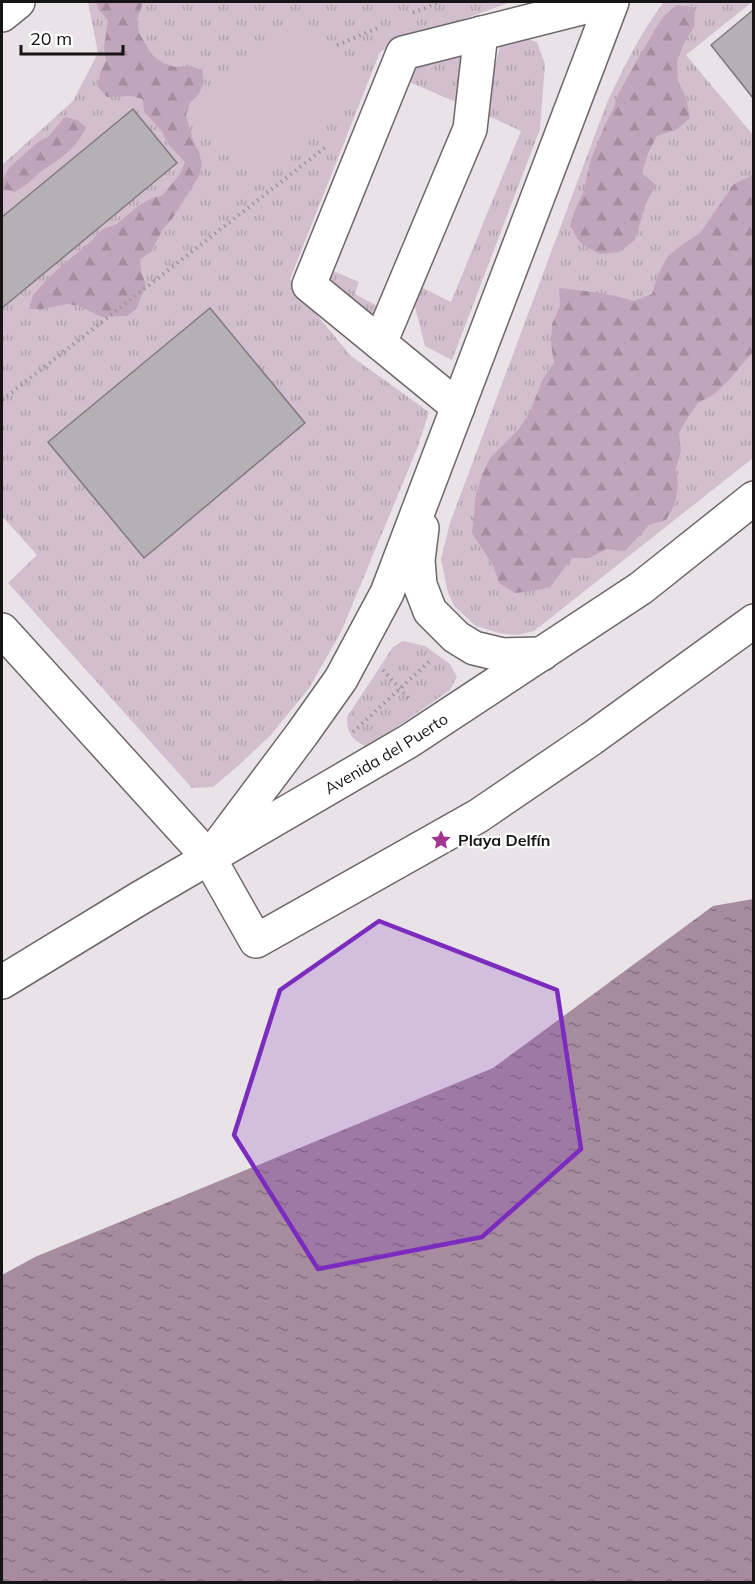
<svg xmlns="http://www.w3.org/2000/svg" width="755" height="1584" viewBox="0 0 755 1584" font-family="Mulish,sans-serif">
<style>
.grass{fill:url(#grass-tufts)}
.forest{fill:url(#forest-firs)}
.pitch{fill:#d2becd}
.water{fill:url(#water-ripples)}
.building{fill:#b5b0b4;stroke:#817b7f;stroke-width:1.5}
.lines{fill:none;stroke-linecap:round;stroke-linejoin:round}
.minor-casing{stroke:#6c676a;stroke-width:36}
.path{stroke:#9c989b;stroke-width:4;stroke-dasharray:1.5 4.5;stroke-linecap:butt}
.minor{stroke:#fff;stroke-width:33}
.marked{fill:#7b2cbf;fill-opacity:0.2;stroke:#7b2cbf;stroke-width:4.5;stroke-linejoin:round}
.labels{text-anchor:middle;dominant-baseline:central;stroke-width:4.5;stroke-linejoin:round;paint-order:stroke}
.street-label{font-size:16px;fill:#161415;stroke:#fff}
.poi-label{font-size:16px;font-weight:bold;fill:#161415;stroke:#fff;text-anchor:start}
</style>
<defs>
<pattern id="grass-tufts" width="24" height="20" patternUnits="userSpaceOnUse" patternTransform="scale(1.5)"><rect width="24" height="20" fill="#d2becd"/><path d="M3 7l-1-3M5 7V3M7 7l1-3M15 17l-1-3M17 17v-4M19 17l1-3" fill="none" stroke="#b4a2af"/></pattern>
<pattern id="forest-firs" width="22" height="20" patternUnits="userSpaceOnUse" patternTransform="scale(1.5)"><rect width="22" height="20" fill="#c1a5ba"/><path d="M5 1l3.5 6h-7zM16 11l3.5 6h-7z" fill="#a58d9f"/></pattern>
<pattern id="water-ripples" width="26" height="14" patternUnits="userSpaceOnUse" patternTransform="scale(1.5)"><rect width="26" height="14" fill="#a78ca0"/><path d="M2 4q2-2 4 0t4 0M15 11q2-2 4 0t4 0" fill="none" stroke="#877181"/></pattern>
</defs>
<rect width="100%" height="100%" fill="#e9e3e7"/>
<!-- grass -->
<g class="grass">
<polygon points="88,2 511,2 391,46 380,52 290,279 296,290 351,356 429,412 417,449 341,632 309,688 271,735 238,766 213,787 192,788 8,583 37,555 2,516 2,165 73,101 98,53"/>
<path d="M664,2H752L686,55L753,135V458L534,631L518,635L499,633L476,626L455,607L448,593L441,559L450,523L606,105C623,69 640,33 664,2Z"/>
<polygon points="518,36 537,42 545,64 540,129 452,360 425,346 414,303 423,288 451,302 521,131 482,113 500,47"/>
<polygon points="459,49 469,70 463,105 400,78 405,66"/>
<polygon points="331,270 359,282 355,294 381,308 372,321 362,317 328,275"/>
<path d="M403,641L425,646L450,664L457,677L450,690L375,742L365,746C351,739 347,732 347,717L393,647Z"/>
</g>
<!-- forest -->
<g class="forest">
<polygon points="96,2 143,2 137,20 139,33 152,55 163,63 175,67 189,66 202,70 204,82 199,94 190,103 186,115 193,140 199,152 202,165 199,176 172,219 163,229 151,252 140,259 141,271 146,285 136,309 127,316 102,317 79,306 67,304 42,309 29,309 33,295 43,284 62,265 84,248 103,229 117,224 138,206 150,199 163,195 180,174 185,162 168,144 162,131 144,112 143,99 131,96 107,97 98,87 100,73 106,61 104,48 108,20 99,10"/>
<polygon points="677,5 695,8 694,27 684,43 677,61 678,81 686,98 690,118 676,130 657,136 648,153 642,173 656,185 646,203 635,240 619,252 600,254 583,245 579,241 570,226 575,210 583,193 591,159 605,125 613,110 618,94 654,31 664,16"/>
<path d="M65,117L77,120L86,127C74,153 59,158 38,174C31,181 24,187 15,192L3,189V178L10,167L38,142L49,136Z"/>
<path d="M753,175V355L751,354L728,381L714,394L698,403L688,417L679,433L681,451L676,468L678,486L675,504L666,520L649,525L625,551L606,549L589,558H572L550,587L533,591L515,593L499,583L493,565L472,533L476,494L482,475L490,458L518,430L529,414L543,379L554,363L551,344L552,324L560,306L559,288C585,291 609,293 634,301L652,294L658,274L668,256L683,244L700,233L734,184Z"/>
</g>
<!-- pitch -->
<polygon class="pitch" points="303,18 357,84 248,173 195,107"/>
<!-- water -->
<polygon class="water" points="753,899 753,1582 2,1582 2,1275 35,1257 493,1068 713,906"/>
<!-- building -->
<g class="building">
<polygon points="753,10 753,98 711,45"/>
<polygon points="133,109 177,163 2,308 2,217"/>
<polygon points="210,308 305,423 144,558 48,442"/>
</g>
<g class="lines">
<!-- minor casing -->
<g class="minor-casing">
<g id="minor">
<polyline points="2,15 18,2"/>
<polyline points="380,343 470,129 481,33"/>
<polyline points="458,407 309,285 403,53 605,2"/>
<polyline points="422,528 418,560 420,585 430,611 456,637 474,648 503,655 542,654"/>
<polyline points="2,630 209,858 256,941 478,816 591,739 754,621"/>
<polyline points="209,858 302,734 341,679 387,593 612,2"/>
<path id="s1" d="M2,982L140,898L409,741L641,588L754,498"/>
</g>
</g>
<!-- path -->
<g class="path">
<polyline points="413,13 439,2"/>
<polyline points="337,45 378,28"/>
<polyline points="2,400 327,146"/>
<polyline points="383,670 410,700"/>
<polyline points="353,732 432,659"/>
</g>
<!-- minor -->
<use href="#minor" class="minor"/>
</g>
<!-- marked area -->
<path class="marked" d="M379,921L557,990L581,1149L482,1237L318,1269L234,1135L280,990Z"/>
<!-- icons -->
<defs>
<g id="sight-bare" transform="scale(1.62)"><path d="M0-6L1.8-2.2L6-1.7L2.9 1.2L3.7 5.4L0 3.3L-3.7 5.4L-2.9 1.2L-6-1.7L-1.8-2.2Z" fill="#a33491" stroke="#fff" stroke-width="2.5" paint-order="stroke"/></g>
</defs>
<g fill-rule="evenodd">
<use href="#sight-bare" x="441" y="840"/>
</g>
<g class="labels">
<!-- street labels -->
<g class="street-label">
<text stroke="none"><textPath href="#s1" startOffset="447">Avenida del Puerto</textPath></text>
</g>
<!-- poi labels -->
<g class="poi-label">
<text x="458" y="840">Playa Delfín</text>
</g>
</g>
<!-- border -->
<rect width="755" height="1584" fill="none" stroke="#161415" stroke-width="6"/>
<!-- scale -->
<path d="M21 45v9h102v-9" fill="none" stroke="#161415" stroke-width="3"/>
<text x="30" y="45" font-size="18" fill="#161415" stroke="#ffffff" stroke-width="4.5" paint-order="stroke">20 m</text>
</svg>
